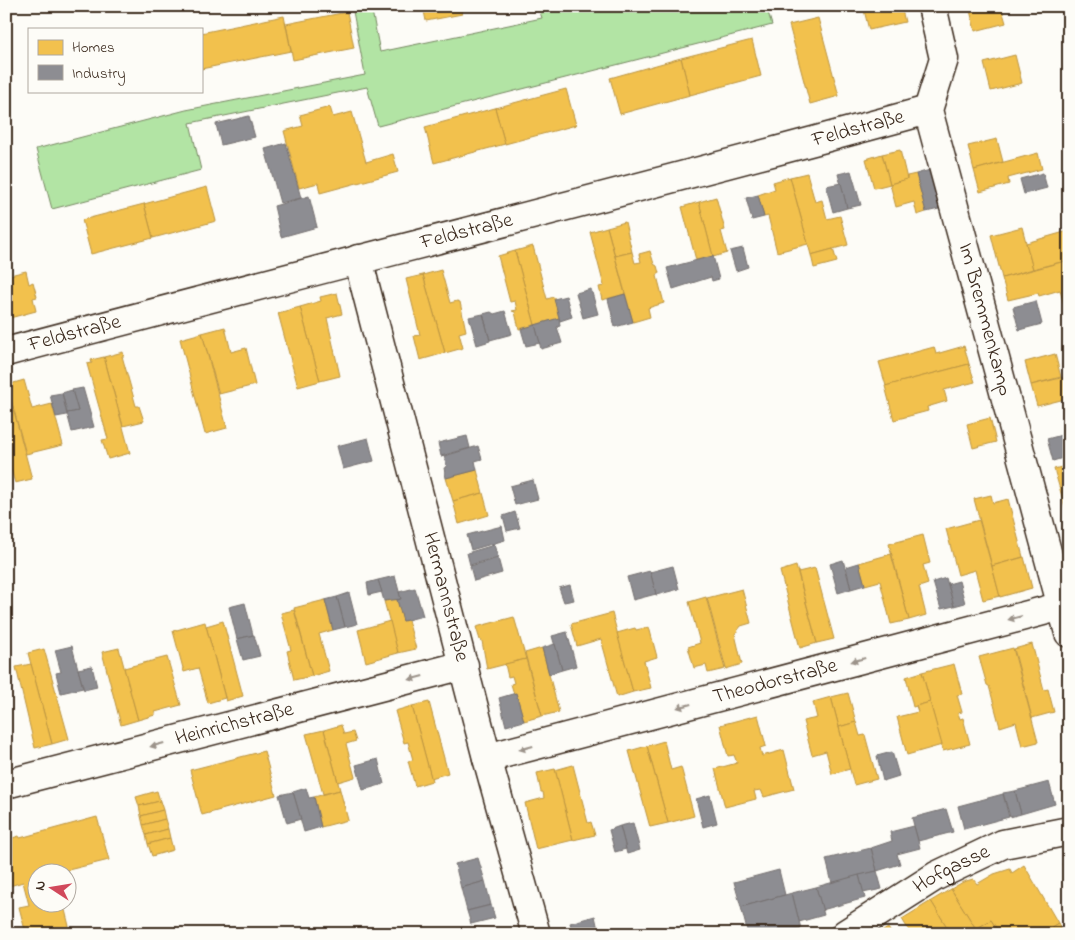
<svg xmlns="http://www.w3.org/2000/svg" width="1075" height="940" viewBox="0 0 1075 940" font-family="'Indie Flower',sans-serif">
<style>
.green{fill:#b2e4a4;stroke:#768761}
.homes{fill:#f2c14e;stroke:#bb9440}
.industry{fill:#8d8d92;stroke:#746f6f}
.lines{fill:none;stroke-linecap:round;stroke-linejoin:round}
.minor-casing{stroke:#3b2a1e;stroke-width:31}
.minor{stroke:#fdfcf7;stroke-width:28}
.oneway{fill:#9c938a}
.labels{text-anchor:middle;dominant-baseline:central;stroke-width:5;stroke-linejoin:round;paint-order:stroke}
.street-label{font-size:21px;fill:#3b2a1e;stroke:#fdfcf7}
</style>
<rect width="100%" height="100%" fill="#fdfcf7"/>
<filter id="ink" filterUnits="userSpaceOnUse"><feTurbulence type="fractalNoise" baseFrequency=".02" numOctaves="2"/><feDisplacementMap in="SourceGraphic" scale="10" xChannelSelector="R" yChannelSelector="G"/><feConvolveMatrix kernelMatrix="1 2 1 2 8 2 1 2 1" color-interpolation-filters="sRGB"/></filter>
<g filter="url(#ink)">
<!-- green -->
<polygon class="green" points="352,6 371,6 380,52 542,18 538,6 766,6 772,25 378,126 367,87 190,123 201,170 52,209 36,149 186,110 365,75"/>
<!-- homes -->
<g class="homes">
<polygon points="423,6 460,6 462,14 426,21"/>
<polygon points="863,6 901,6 905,22 869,30"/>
<polygon points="969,6 1001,6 1006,23 975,31"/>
<polygon points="347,12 354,48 293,60 286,24"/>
<polygon points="284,16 291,51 201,69 201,33"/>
<polygon points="818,18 839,96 810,104 789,25"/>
<polygon points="752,40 761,76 690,95 681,58"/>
<polygon points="1015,55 1022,83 991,91 984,63"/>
<polygon points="681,58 690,95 620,114 610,78"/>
<polygon points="566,89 576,125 505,144 495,108"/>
<polygon points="330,107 333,117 352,112 366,162 393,154 398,172 320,193 318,183 299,188 284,131 303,126 300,115"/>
<polygon points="495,108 505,144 434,163 425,127"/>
<polygon points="997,139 1003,162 974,170 968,146"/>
<polygon points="900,150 907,179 890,184 882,154"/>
<polygon points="1038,153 1042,169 1008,178 1009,184 980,192 974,170"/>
<polygon points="882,154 890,184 874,188 866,159"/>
<polygon points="807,173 815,202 822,200 827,219 840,216 848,245 811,255 790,177"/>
<polygon points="916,174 926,212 917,215 914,202 896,207 890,184 907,179 907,176"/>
<polygon points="790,177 808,244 777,252 768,216 764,217 758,195 775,189 773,182"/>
<polygon points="207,187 216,221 153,238 144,204"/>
<polygon points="716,197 725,230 721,231 727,253 713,257 699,202"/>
<polygon points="699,202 713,256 696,260 682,207"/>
<polygon points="144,204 153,238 91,254 82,220"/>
<polygon points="625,222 632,252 615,256 607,227"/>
<polygon points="607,227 625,294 602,300 599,287 604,286 590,232"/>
<polygon points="1022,227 1033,269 1002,278 991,235"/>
<polygon points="1068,231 1069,260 1033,269 1026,243"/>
<polygon points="533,246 547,299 554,297 559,318 535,325 515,251"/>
<polygon points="833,249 837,262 814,268 811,255"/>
<polygon points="515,251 535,325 519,329 515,312 512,311 517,310 515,301 510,302 498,256"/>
<polygon points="650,251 654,264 657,266 659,273 657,276 664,303 648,308 650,317 633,322 615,256 632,252 635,263 641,262 639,254"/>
<polygon points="1069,260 1069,316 1067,317 1060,290 1039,296 1038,293 1008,300 1002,278"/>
<polygon points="441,270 450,303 457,301 460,302 466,331 459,333 463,348 445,353 423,275"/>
<polygon points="26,271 29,284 33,282 37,297 33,298 36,311 6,319 6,276"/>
<polygon points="423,275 445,353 420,360 414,336 420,335 406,279"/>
<polygon points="337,293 342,314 327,318 340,376 320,381 300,307 321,301 320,297"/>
<polygon points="300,307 320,381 298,387 278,313"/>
<polygon points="225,327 231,352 246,348 255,385 219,394 202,333"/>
<polygon points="202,333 227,428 205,434 180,339"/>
<polygon points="964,346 969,364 886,386 879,362 934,347 936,354"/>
<polygon points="123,352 124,356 122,356 136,406 139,406 144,421 123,426 104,357"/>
<polygon points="1055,354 1061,377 1031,385 1025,362"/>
<polygon points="104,357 130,453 108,459 102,440 108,439 87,364 92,363 91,360"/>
<polygon points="969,364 975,382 944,390 947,401 927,407 928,411 894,420 885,386"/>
<polygon points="1069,376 1069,398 1037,406 1031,385"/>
<polygon points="24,380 32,409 52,404 63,445 26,454 7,385"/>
<polygon points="7,385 32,479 15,483 9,463 6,463"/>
<polygon points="990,418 996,442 973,448 967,424"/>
<polygon points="1069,465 1069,490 1061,493 1054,469"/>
<polygon points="477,470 483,493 453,501 446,478"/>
<polygon points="1069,490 1069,514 1067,515 1061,493"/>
<polygon points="483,493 489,515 459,524 453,501"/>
<polygon points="991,495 993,503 1008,499 1023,557 992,566 974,499"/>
<polygon points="979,520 1000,596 983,600 975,570 958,575 946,529"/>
<polygon points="923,535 930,563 923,565 928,584 919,587 926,615 909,620 889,544"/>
<polygon points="891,554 909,620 891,624 880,581 865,585 859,563"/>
<polygon points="1024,557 1032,588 1000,597 992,566"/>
<polygon points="796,566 817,643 800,648 780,571"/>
<polygon points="815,568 834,639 817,643 798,572"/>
<polygon points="742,589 751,623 741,626 735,634 742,664 726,669 707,598"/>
<polygon points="706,597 725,669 708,673 706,665 694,668 688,647 700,643 689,602"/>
<polygon points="397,598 403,621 408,620 416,649 398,653 384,601"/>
<polygon points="325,600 333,630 319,634 329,671 312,676 294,608"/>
<polygon points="294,610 312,676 294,680 287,651 291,650 281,613"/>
<polygon points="612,613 633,692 617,697 601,639 577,646 571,624"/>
<polygon points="514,617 526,659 487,669 482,641 480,640 476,627"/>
<polygon points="223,621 243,696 226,701 206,626"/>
<polygon points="390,621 398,653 366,662 358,630"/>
<polygon points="205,622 225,698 208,703 198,668 184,672 173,631"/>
<polygon points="649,627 657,657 644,661 651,688 633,692 617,633 635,628 636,630"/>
<polygon points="1032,644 1044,690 1048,689 1054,712 1032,718 1014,649"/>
<polygon points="119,648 138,720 121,725 102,652"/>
<polygon points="542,648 559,712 542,716 525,653"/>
<polygon points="1013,648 1038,742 1022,746 1016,722 1000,727 989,686 987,685 979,657"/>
<polygon points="44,649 69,739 52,744 28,653"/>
<polygon points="167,657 181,705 155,712 155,715 138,720 124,668"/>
<polygon points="526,659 542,716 524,721 516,693 514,694 511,684 514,683 512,676 508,677 505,664"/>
<polygon points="31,664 52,744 35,748 16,667"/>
<polygon points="954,664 962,694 957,695 962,712 958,713 960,719 963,718 970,744 943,751 922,672"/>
<polygon points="922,672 930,702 913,707 906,677"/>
<polygon points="848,693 856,722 839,727 831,697"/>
<polygon points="831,697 850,769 832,774 826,751 812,755 803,721 817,718 813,702"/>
<polygon points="429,702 448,773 431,778 412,706"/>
<polygon points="930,702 942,745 907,755 897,717 918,712 916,706"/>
<polygon points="412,706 432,781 415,786 408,761 413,760 408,742 404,743 395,711"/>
<polygon points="758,715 766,746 760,748 762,756 784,750 794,789 764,797 761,790 754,791 756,799 725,807 715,769 737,763 734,755 728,756 720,725"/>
<polygon points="856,722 860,736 865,735 877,779 854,785 839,727"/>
<polygon points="341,725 344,734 353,732 356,741 346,744 355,777 338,782 324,730"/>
<polygon points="324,730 340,790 323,794 306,734"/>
<polygon points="664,741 671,770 681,767 694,816 668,823 647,746"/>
<polygon points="647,746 668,823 650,827 629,751"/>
<polygon points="264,751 276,795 202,815 190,770"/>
<polygon points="573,765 588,823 591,822 595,835 573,840 555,770"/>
<polygon points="555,769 573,840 536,849 525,803 544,798 543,792 541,792 537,773"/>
<polygon points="340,790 348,820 321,827 314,797"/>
<polygon points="157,791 160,801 139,806 136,797"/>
<polygon points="160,801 163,810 141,816 139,806"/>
<polygon points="163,810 165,819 143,825 141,816"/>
<polygon points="97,817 109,860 60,872 38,872 38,902 63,902 71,934 26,934 19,907 29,905 23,882 6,887 6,840 19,836 20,838"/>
<polygon points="165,819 168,829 146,835 143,825"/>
<polygon points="168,829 170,838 148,844 146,835"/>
<polygon points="170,838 173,850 152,856 148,844"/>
<polygon points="1069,860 1069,876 1062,864"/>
<polygon points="1024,865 1058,923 1040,934 1000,934 991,920 976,929 951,889 963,882 973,879 977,884 994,874 1010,869 1012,873"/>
<polygon points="951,889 976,929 991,920 1000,934 951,934 931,901"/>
<polygon points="931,901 947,927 935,934 911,934 902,919"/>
<polygon points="1058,923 1064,934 1040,934"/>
<polygon points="1069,925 1069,934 1064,934 1061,929"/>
<polygon points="947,927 951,934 935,934"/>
<polygon points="888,928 892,934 878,934"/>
</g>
<!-- industry -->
<g class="industry">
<polygon points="249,116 255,137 221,145 216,124"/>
<polygon points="286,143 301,198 280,203 265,149"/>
<polygon points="930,170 939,209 926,212 916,174"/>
<polygon points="851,171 861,205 847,208 838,174"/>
<polygon points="1043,173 1047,188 1024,194 1020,179"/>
<polygon points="841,183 847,208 833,212 826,186"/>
<polygon points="758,195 764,217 752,220 746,198"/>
<polygon points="309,196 317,227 281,237 274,206"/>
<polygon points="743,248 748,267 736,271 730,251"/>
<polygon points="713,256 719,279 712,281 711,277 673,289 667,268"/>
<polygon points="591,289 598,314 583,318 576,293"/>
<polygon points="625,294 633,322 615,327 608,299"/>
<polygon points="566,296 572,317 560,321 554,299"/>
<polygon points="1036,301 1042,324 1019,330 1013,307"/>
<polygon points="505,311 512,334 490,340 483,314 491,312 494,314"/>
<polygon points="483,314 490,341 477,345 469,317"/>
<polygon points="559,318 560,326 557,327 562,343 541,349 535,325"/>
<polygon points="535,325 540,343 526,346 521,329"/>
<polygon points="83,388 94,427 72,432 67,413 78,411 72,390"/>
<polygon points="72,390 78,411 67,413 62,393"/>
<polygon points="62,393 67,415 56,417 50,395"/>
<polygon points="1069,433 1069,456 1053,461 1047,439"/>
<polygon points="467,436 470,448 441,456 438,443"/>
<polygon points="368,438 374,461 343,469 337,446"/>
<polygon points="478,446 482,459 475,461 477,470 446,478 444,468 447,467 444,456 441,457"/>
<polygon points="533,480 538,499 515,505 510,486"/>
<polygon points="515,512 520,528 507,531 503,516"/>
<polygon points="502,526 505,540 471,550 467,535"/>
<polygon points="494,545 498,557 470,565 467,553"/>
<polygon points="498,558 502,573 474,581 470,566"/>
<polygon points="843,560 851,589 838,593 830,564"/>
<polygon points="859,563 865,585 851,589 846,567"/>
<polygon points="673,566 679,589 656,595 650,572"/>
<polygon points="650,571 656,594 633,600 627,577"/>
<polygon points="395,576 401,599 384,601 378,580"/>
<polygon points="946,578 954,606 941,609 933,582"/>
<polygon points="378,580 382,592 369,595 367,583"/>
<polygon points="959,581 965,603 954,606 948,584"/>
<polygon points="570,585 574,600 564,602 559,588"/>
<polygon points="415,588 423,616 403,621 397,600 401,599 399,592"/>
<polygon points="349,593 357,624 345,627 337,597"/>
<polygon points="337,597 345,627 333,630 325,600"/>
<polygon points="245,603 253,635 237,639 229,607"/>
<polygon points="567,632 576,666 562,670 552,636"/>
<polygon points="254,635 260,656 243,660 237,639"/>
<polygon points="555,644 562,670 549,674 542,648"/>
<polygon points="72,646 83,688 61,693 56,673 61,672 55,650"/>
<polygon points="92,666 97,687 84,690 78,669"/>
<polygon points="516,693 524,721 506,726 499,698"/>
<polygon points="892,752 899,776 883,781 877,756"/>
<polygon points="378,759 384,784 363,790 356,765"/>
<polygon points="1049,782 1055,804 1021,814 1015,791"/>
<polygon points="306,788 309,798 314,797 321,827 304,832 293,792"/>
<polygon points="1015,791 1021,814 1010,817 1003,793"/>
<polygon points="293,792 301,819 287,823 279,795"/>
<polygon points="1003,794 1009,817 964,829 958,806"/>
<polygon points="710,795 717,823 703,827 696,799"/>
<polygon points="946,809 953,832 918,841 912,818"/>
<polygon points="633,823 640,850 627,854 620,826"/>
<polygon points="620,826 626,849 615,852 609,830"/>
<polygon points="914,826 920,848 897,854 900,864 877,871 871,848 892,841 890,832"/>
<polygon points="871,848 877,871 832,883 826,859"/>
<polygon points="478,858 485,881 461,888 455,864"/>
<polygon points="779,870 785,895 741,907 734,882"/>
<polygon points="877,871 882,889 863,893 859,875"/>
<polygon points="859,875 865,898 822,910 816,887"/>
<polygon points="485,881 491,905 467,911 461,888"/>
<polygon points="816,887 824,915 799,922 792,893"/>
<polygon points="792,893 801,929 783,934 748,934 741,907"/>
<polygon points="491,905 495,918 471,924 467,911"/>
<polygon points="595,916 599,934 573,934 570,923"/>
<polygon points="662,928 663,934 639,934"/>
</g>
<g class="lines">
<!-- minor casing -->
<g class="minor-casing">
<g id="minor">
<path id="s1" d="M932,6L944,59L928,110L1069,633"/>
<path id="s2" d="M358,259L487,758L536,934"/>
<path id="s3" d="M6,352C313,270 622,194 928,110"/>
<path id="s4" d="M487,758L1062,606"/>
<path id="s5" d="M6,784L464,665"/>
<path id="s6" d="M845,934L936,876L1003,844L1069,831"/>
</g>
</g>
<!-- minor -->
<use href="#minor" class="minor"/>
</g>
<!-- one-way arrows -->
<defs><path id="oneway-solid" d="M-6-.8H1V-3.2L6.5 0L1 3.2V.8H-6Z" transform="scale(1.25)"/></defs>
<g class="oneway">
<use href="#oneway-solid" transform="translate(1015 618) rotate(165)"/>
<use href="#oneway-solid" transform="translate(858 660) rotate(165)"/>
<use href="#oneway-solid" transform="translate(416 678) rotate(165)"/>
<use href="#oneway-solid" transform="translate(684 706) rotate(165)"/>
<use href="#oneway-solid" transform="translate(157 745) rotate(165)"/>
<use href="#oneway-solid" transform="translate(526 748) rotate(165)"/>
</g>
</g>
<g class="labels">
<!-- street labels -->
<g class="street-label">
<text stroke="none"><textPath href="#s3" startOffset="881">Feldstraße</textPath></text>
<text stroke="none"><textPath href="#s3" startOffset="476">Feldstraße</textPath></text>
<text stroke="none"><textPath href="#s1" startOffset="325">Im Bremmenkamp</textPath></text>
<text stroke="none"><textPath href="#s3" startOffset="71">Feldstraße</textPath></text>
<text stroke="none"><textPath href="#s2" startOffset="349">Hermannstraße</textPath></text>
<text stroke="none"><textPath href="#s4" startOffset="298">Theodorstraße</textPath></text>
<text stroke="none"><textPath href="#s5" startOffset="236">Heinrichstraße</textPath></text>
<text stroke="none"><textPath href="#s6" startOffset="125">Hofgasse</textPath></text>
</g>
</g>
<!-- margin -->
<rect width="1075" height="940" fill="none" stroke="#fdfcf7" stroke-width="25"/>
<rect x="12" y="12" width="1050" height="915" fill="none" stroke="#3b2a1e" stroke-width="2" filter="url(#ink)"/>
<!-- legend -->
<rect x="28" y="28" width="175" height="65" fill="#fdfcf7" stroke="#afa8a0"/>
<rect x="38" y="40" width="25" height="15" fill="#f2c14e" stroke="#afa8a0"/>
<text x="72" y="52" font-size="15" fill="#3b2a1e">Homes</text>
<rect x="38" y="65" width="25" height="15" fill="#8d8d92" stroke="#afa8a0"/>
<text x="72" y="78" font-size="15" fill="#3b2a1e">Industry</text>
<!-- north arrow -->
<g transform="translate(52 888) rotate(282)"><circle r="24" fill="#fdfcf7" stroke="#afa8a0"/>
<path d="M0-4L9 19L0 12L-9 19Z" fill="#d1495b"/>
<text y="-8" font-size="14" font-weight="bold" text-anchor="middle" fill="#3b2a1e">N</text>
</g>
</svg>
